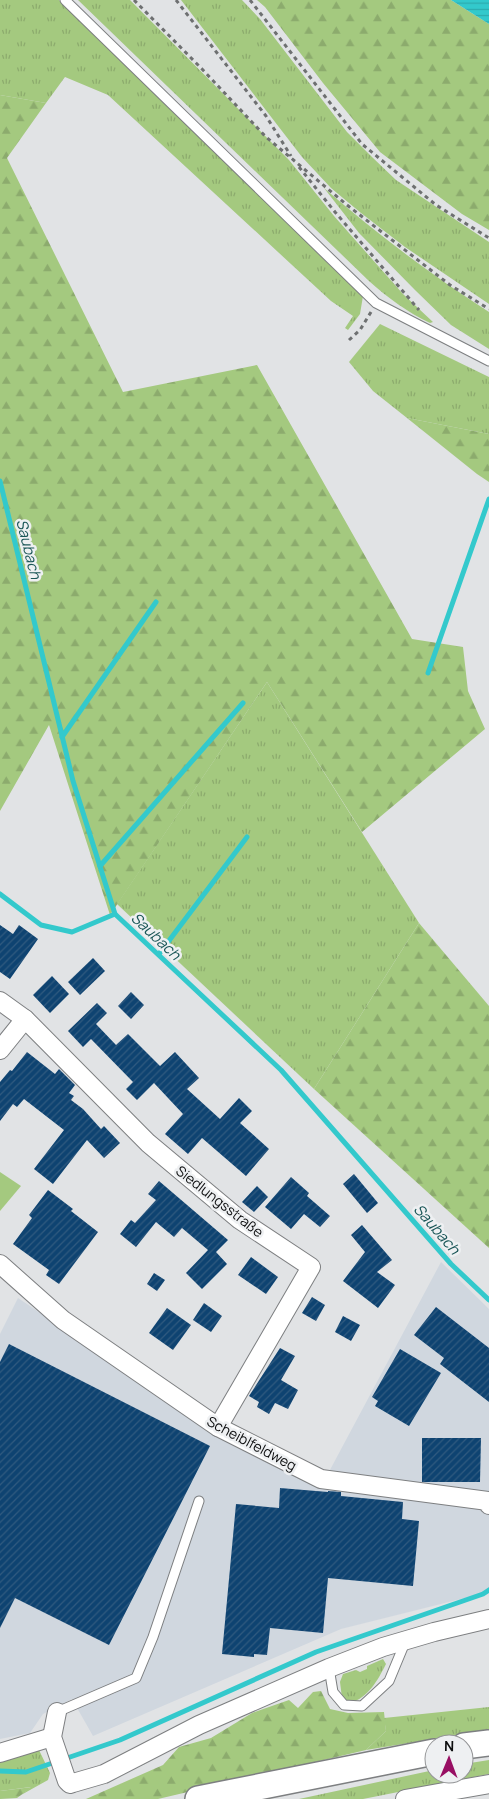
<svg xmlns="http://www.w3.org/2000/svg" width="489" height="1799" viewBox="0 0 489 1799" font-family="Manrope,sans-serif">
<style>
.built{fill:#d0d7df}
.grass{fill:url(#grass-tufts)}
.forest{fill:url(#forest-firs)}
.park{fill:#a4c97f}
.water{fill:url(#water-rules)}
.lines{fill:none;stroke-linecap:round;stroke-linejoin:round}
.stream{stroke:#33c9cc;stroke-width:5}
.building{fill:url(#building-hatch)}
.lane-casing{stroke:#7d7f81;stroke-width:11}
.street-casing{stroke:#7d7f81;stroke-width:20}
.secondary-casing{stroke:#7d7f81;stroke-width:28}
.path{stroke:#6e7071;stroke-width:3;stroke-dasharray:4 4;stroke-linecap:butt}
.lane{stroke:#fff;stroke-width:9}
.street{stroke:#fff;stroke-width:18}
.secondary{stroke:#fff;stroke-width:25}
.labels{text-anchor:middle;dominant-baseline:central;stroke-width:5;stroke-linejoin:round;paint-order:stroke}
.street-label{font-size:14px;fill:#0c0d0e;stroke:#eef0f2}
.water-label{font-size:15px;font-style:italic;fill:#1a5657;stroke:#eef0f2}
</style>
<defs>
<pattern id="grass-tufts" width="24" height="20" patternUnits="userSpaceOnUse" patternTransform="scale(1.25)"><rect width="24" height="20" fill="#a4c97f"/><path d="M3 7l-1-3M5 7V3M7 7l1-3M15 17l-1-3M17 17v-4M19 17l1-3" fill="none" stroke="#8cab6d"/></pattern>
<pattern id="forest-firs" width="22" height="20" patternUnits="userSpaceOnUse" patternTransform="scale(1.25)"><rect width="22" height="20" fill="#a4c97f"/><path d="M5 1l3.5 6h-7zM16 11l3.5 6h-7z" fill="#8cab6d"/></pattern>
<pattern id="water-rules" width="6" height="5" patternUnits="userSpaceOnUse" patternTransform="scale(1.25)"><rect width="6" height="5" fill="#33c9cc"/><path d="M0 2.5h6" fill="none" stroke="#2cabae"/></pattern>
<pattern id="building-hatch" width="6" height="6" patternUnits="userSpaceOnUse" patternTransform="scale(1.25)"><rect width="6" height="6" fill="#0e4371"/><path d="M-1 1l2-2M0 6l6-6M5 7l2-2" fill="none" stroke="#305a7f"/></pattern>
</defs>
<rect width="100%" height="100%" fill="#e1e3e5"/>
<!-- built -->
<polygon class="built" points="441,1262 489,1309 489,1592 341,1629 93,1736 72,1699 43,1714 30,1733 0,1739 0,1334 18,1298 162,1395 323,1483"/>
<!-- grass -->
<g class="grass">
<polygon points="0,0 59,0 363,296 360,314 348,330 345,328 353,316 331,301 108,95 65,77 46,103 0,95"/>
<path d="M78,0H130L289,160L334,216L403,294L433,322L430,323C407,312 388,298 369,281Z"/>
<polygon points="181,0 242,0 260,19 347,132 372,157 396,180 489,242 489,304 405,247 361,213 331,188 302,157"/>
<path d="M324,188C376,233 431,275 489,312V349L451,325L415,290L359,233Z"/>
<polygon points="380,324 489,377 489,434 407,418 373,391 349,362"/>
<polygon points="267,682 419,923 314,1089 117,904"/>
<path d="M383,1659L386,1664C378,1680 368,1698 350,1703L342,1698L340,1682L343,1674L356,1670L360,1672L367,1669V1666Z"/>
<polygon points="489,1707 489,1730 366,1750 386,1731 384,1718"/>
<polygon points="39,1750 50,1773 48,1780 21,1795 31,1787 0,1791 0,1756"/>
<polygon points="489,1760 489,1774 363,1799 299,1799 434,1770 434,1774 464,1774 464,1764"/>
</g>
<!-- forest -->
<g class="forest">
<polygon points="257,0 451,0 489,24 489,230 462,214 380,152 323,83 265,7"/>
<polygon points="0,95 46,103 7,158 123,392 257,365 412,639 463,647 468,691 485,729 362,832 267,682 110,915 49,725 0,811"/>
<polygon points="407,418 489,434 489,482 477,474"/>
<polygon points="419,923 489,1006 489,1248 314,1089"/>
<polygon points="321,1691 330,1709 348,1713 384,1712 386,1731 366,1750 158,1799 86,1799 163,1765 179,1747 211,1738 252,1713 289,1700 298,1708 313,1692"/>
<polygon points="32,1787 17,1798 0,1799 0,1791"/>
</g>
<!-- park -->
<polygon class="park" points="0,1172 21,1186 0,1211"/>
<!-- water -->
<polygon class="water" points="451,0 489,0 489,24"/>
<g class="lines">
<!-- stream -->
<g class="stream">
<polyline points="0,481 73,781 115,914 281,1070 451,1264 489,1300"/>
<polyline points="428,673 489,499"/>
<polyline points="62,737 156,602"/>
<polyline points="100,866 243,703"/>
<polyline points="0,894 41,925 72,932 115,914"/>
<polyline points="159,954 247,837"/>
<polyline points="0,1771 26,1772 120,1740 316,1652 483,1594 489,1590"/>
</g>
</g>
<!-- building -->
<g class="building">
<polygon points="0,925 13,934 19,925 38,939 10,979 0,972"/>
<polygon points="93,958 105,971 80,995 68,982"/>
<polygon points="52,976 69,994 50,1013 33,995"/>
<polygon points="131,992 144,1005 131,1019 118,1006"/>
<polygon points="97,1003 107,1013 96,1024 116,1045 128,1034 160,1066 175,1052 199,1078 187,1089 220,1119 239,1098 252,1111 240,1123 269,1149 246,1176 202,1138 188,1154 165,1134 183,1114 154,1083 137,1100 126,1089 133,1082 91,1039 83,1047 68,1031"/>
<polygon points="27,1052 55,1074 59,1069 75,1085 69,1093 74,1096 71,1100 83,1109 101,1129 104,1126 120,1143 104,1158 87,1140 53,1184 34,1169 64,1130 24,1099 17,1107 13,1104 0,1121 0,1082 10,1070 12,1071"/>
<polygon points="354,1174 378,1203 367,1213 343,1184"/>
<polygon points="291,1177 309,1193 307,1196 330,1216 320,1227 304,1214 291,1229 265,1207"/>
<polygon points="159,1181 228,1240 216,1252 227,1264 202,1289 186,1273 208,1250 182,1228 174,1237 156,1222 136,1247 120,1234 131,1220 135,1223 156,1200 148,1194"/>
<polygon points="257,1186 268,1197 254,1212 242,1202"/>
<polygon points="48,1190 73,1209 71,1211 98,1232 59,1284 46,1275 49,1270 13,1244 32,1218 29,1215"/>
<polygon points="362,1225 392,1260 377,1272 395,1285 378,1308 343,1281 365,1252 351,1235"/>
<polygon points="251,1257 278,1277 266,1294 238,1275"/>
<polygon points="154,1273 165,1280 157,1291 147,1284"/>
<polygon points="312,1297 325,1305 316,1321 302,1313"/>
<polygon points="204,1303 222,1316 211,1332 193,1320"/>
<polygon points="436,1307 489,1348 489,1402 440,1364 444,1358 414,1335"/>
<polygon points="167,1308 191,1325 173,1350 149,1333"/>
<polygon points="343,1316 360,1325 351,1341 335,1332"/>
<polygon points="9,1344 210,1446 109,1645 15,1598 0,1628 0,1362"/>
<polygon points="280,1348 295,1356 281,1380 298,1390 288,1409 275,1403 269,1414 257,1407 259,1402 249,1396"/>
<polygon points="400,1349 441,1373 409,1426 375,1406 378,1401 372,1397"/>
<polygon points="422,1438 481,1438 480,1482 422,1482"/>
<polygon points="280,1488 328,1492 328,1491 341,1492 341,1496 403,1502 402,1519 419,1521 413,1586 328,1578 323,1633 270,1628 267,1655 254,1654 254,1657 222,1654 236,1504 279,1508"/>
</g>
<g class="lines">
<!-- lane casing -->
<g class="lane-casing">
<g id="lane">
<polyline points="65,0 376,303 489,361"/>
<polyline points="329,1668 333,1692 344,1705 362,1706 389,1681 406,1640"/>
<polyline points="57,1712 136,1678 153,1637 199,1501"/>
</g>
</g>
<!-- street casing -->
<g class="street-casing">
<g id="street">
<polyline points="0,1001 25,1019 148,1143 240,1220 311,1267 218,1427"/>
<polyline points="0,1050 25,1019"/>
<polyline points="0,1264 63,1320 218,1427 321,1479 488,1501 489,1505"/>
<polyline points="57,1712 52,1737 67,1781 70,1784 73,1783 104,1774 199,1725 329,1668 383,1647 434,1632 489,1619"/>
<polyline points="0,1753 52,1737"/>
<polyline points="405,1799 489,1784"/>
</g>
</g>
<!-- secondary casing -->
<g class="secondary-casing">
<g id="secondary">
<polyline points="464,1746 489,1743"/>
<polyline points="198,1799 434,1752"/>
</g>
</g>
<!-- path -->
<g class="path">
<polyline points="134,0 202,69 266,137 347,205 450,285 489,309"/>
<polyline points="176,0 266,116 291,156"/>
<polyline points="250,0 362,144 436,205 489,238"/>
<polyline points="299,167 335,212 419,310"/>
<polyline points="349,340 360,330 371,312"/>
</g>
<!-- lane -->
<use href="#lane" class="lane"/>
<!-- street -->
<use href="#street" class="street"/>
<!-- secondary -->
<use href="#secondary" class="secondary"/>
</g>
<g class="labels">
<!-- street labels -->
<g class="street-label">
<text transform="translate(220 1201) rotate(38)">Siedlungsstraße</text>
<text transform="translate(252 1443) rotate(28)">Scheiblfeldweg</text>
</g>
<!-- water labels -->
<g class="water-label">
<text transform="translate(29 549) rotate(76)">Saubach</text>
<text transform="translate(156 936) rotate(43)">Saubach</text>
<text transform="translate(437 1229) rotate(49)">Saubach</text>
</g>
</g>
<!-- north arrow -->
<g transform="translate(449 1759) rotate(1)"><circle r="24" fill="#eef0f2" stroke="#949597"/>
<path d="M0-4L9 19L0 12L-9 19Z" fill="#980f63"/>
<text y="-8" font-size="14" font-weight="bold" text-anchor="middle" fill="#0c0d0e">N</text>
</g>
</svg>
